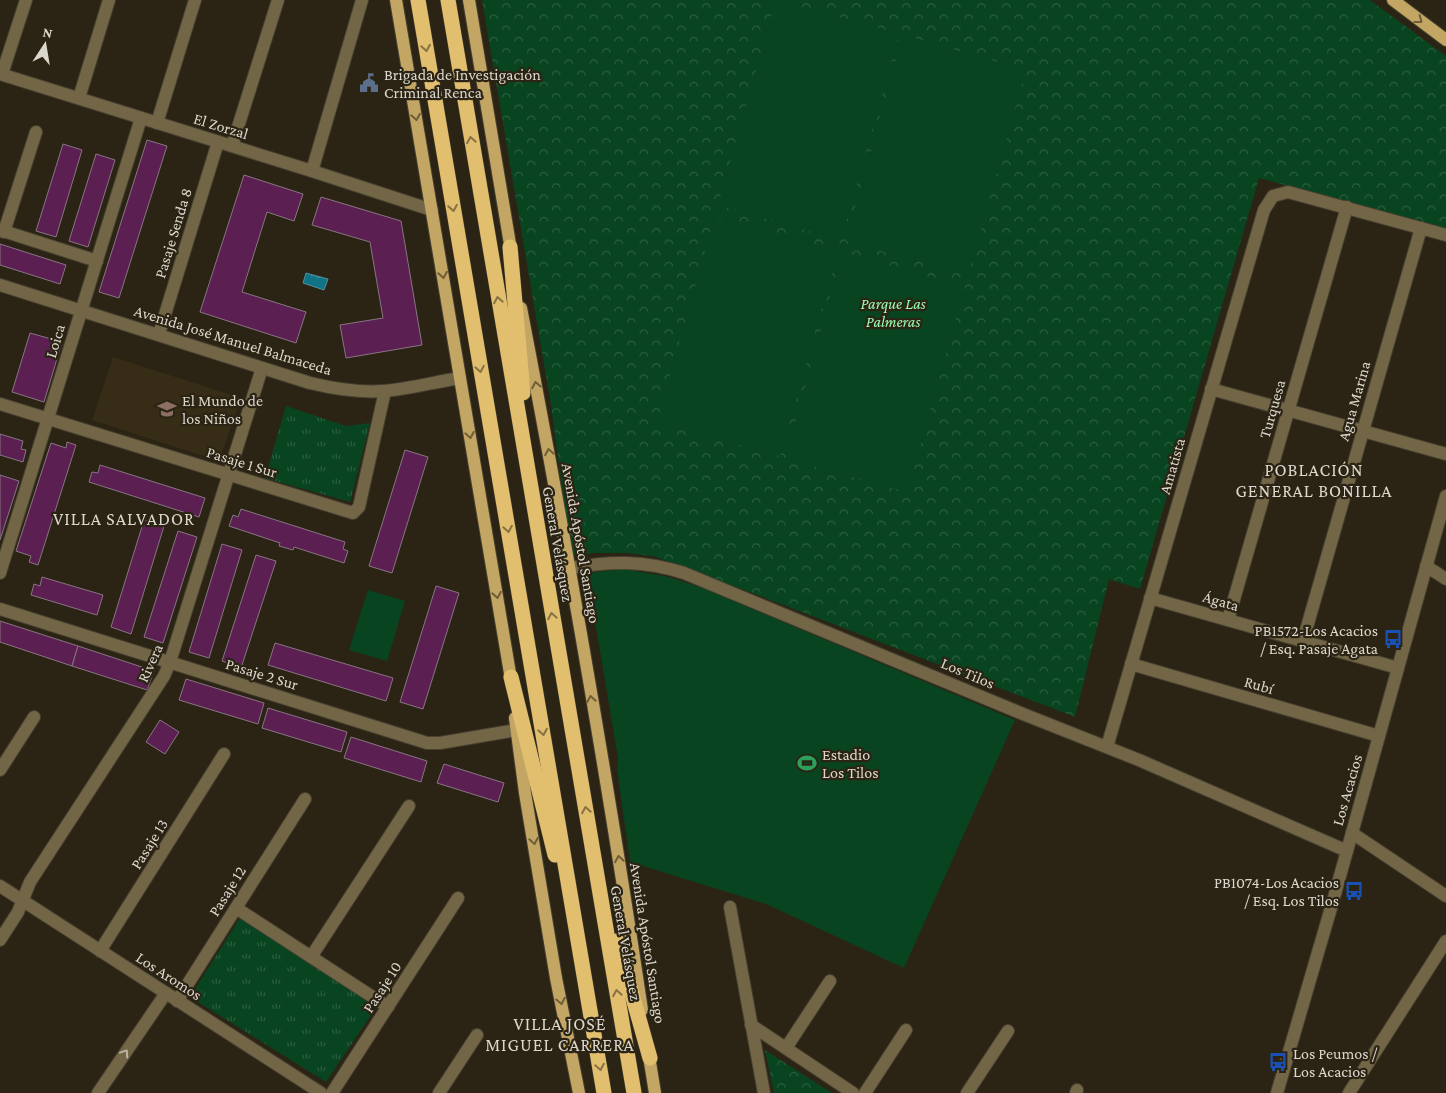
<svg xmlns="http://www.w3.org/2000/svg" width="1446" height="1093" viewBox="0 0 1446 1093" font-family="'Crimson Pro',serif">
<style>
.built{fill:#372c15}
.grass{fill:url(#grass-tufts)}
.park{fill:url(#park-crowns)}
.pitch{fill:#084420}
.water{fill:url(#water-ripples);stroke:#4f909b}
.building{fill:#5b2051;stroke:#877582}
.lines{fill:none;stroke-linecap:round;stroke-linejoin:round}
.minor-casing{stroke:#474131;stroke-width:14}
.major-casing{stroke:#474131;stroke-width:14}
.highway-casing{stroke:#474131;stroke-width:16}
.minor{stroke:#736647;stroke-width:12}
.major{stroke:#c3a664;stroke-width:12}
.highway{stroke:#e2bf6f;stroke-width:15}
.oneway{stroke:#6f5e38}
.oneway2{stroke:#867242}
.oneway3{stroke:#bcb5a4}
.labels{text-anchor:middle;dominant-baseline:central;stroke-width:4.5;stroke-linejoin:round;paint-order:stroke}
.poi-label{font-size:16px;fill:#dcd7cc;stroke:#2b2414;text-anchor:start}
.street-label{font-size:16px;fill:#dcd7cc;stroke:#2b2414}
.park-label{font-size:16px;font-style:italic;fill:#96fab1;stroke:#2b2414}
.neighbourhood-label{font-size:18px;letter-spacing:1px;fill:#dcd7cc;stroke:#2b2414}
</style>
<defs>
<pattern id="grass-tufts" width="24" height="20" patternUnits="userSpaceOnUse" patternTransform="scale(1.25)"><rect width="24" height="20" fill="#084420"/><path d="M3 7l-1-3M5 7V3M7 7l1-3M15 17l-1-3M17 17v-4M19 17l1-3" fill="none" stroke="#2b5e3f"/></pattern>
<pattern id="park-crowns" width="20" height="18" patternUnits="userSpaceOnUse" patternTransform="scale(1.25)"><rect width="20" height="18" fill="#084420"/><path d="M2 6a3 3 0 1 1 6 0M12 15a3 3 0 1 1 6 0" fill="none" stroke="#2b5e3f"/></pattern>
<pattern id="water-ripples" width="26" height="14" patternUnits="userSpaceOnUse" patternTransform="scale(1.25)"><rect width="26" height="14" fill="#127286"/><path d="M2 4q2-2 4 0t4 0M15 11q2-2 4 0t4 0" fill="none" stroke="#3f8c9b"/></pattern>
</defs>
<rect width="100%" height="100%" fill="#2b2414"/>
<!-- built -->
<polygon class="built" points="113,357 241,398 219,461 92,420"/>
<!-- grass -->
<g class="grass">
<polygon points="286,406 346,426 370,423 350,502 265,478"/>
<polygon points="240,918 377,1006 326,1082 190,997"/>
</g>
<!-- park -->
<g class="park">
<polygon points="482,0 1370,0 1446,56 1446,228 1259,178 1140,589 1109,579 1075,717 739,588 653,556 625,553 595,553 571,555 551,405"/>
<polygon points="765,1050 832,1093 774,1093"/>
</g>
<!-- pitch -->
<g class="pitch">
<polygon points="776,0 899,34 841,240 718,205"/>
<polygon points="903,35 1026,70 968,275 846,241"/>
<polygon points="715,216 838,251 780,456 657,422"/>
<polygon points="842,252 965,287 907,492 786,458"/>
<polygon points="624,569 669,577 705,589 1015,720 904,968 766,904 630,862 617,769 618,758 596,627 585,579 588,573"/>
<polygon points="368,590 405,601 387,661 349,650"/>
</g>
<!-- water -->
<polygon class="water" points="306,273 328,279 324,290 303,283"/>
<!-- building -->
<g class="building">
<polygon points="147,140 167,146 119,298 99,292"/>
<polygon points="63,144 82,150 56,237 36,231"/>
<polygon points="96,154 115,160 88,247 69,241"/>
<polygon points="244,175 303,194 294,221 267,212 242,292 306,312 296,343 200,312"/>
<polygon points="321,197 401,221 422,345 346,358 340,325 383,318 370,242 312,225"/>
<polygon points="0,244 66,265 60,284 0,265"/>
<polygon points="30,333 62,342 44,402 12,392"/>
<polygon points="0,434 23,441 21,449 26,450 23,462 0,455"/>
<polygon points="67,442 76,445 38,565 29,562 31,556 16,551 51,443 66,448"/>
<polygon points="405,450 428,457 392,573 369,566"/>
<polygon points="100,465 205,498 199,517 89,482 92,472 98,473"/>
<polygon points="0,475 19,481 0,540"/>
<polygon points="241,509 345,542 343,549 348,551 344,563 294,547 293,550 279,546 280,543 229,526 233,515 238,517"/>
<polygon points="144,520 164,526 131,634 111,627"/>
<polygon points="178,531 197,537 163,643 144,637"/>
<polygon points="222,544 242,550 209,658 189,652"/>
<polygon points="256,555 276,561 241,668 222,661"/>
<polygon points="42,577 103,595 97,615 31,595 34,584 40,586"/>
<polygon points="436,586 459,593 423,709 400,702"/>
<polygon points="0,621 78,646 72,666 0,642"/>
<polygon points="275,643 393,678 386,701 268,665"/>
<polygon points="78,646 154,671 147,690 72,666"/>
<polygon points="186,679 264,703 258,724 179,700"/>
<polygon points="268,708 347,732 341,752 262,728"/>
<polygon points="160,720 179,732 165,754 146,742"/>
<polygon points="351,737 427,761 421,782 344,758"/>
<polygon points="444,764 504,783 498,802 437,783"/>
</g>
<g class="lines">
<!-- minor casing -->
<g class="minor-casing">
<g id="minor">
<polyline points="0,74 312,171 432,210"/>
<polyline points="2,74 26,0"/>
<polyline points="79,98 109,0"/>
<polyline points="157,123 195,0"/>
<polyline points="232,146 278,0"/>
<polyline points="312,171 362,0"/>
<polyline points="0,230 97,261"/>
<polyline points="4,232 36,132"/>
<path d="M0,285L310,383C335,389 359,393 384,391C409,389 435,382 460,378"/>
<polyline points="159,334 218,142"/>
<polyline points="1211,389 1446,454"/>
<polyline points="0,404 353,513 359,507 385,391"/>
<polyline points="1426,566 1446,579"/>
<path d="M569,568C611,561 643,560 684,573L1023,714L1139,760L1347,851"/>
<polyline points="0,573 141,118"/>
<polyline points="1150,598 1398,668"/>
<polyline points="0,609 427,743 440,743 517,730"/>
<polyline points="1228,620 1347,207"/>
<polyline points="1303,641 1421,228"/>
<polyline points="1131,664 1379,736"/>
<polyline points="1107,747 1264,210 1273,196 1288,192 1446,235"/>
<polyline points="0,770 34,717"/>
<polyline points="1352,833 1446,896"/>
<polyline points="0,886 321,1093"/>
<polyline points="730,907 764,1093"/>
<polyline points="236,908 388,1007"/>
<polyline points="0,940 18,912 30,882 164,676 170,662 262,368"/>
<polyline points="100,951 224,754"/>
<polyline points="311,957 409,806"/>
<polyline points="177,1001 305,799"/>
<polyline points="751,1025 853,1093"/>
<polyline points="786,1048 830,981"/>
<polyline points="98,1093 166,993"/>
<polyline points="332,1093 458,898"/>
<polyline points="439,1093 477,1035"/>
<polyline points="865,1093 906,1030"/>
<polyline points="967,1093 1008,1031"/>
<polyline points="1076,1093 1077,1090"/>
<polyline points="1277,1093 1333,901 1446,496"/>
<polyline points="1349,1093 1446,941"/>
</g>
</g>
<!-- major casing -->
<g class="major-casing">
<g id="major">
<polyline points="396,0 512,685"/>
<polyline points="469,0 512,256"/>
<polyline points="1393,0 1446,40"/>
<path d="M521,308C566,541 607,775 642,1010"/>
<polyline points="515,718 525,793 556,978 579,1093"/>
<polyline points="648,1050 655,1093"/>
</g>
</g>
<!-- highway casing -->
<g class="highway-casing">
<g id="highway">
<polyline points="418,0 604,1093"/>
<polyline points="448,0 634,1093"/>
<polyline points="510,247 523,393"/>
<polyline points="511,677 555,855"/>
<polyline points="617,941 650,1058"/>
</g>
</g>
<!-- minor -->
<use href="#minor" class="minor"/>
<!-- major -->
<use href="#major" class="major"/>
<!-- highway -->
<use href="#highway" class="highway"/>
</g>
<!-- one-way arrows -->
<defs><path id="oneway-chevron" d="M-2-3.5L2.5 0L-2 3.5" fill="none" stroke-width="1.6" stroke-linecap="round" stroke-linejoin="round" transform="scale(1.25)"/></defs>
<g class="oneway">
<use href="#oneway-chevron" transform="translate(1419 20) rotate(37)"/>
<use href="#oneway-chevron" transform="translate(416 117) rotate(80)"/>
<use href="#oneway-chevron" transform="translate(443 275) rotate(81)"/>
<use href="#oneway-chevron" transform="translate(536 385) rotate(-101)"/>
<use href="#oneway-chevron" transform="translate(470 435) rotate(80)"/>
<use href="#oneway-chevron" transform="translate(549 452) rotate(-100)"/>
<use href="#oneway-chevron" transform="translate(497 595) rotate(80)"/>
<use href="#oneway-chevron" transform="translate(591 699) rotate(-100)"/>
<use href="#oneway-chevron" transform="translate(534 841) rotate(80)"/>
<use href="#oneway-chevron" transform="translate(619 859) rotate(-99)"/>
<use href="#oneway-chevron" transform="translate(561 1001) rotate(79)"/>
</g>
<g class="oneway2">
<use href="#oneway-chevron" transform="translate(426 48) rotate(81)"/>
<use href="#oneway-chevron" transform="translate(471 140) rotate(-100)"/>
<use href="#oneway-chevron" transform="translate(453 208) rotate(80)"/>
<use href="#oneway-chevron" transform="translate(498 300) rotate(-100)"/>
<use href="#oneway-chevron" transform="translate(480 369) rotate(80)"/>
<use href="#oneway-chevron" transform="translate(508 529) rotate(80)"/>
<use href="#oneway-chevron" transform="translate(552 616) rotate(-100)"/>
<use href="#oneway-chevron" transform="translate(543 732) rotate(80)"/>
<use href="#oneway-chevron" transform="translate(586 810) rotate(-100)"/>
<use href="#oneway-chevron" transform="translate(617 993) rotate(-100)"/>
<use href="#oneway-chevron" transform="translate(600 1067) rotate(80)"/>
</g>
<use class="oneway3" href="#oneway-chevron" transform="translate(125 1053) rotate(-56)"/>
<!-- icons -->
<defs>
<g id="civic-bare" transform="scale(1.5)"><path d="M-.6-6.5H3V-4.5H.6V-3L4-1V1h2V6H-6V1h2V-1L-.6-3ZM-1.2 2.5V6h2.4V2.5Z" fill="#5c6f8a" stroke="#2b2414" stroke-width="2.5" paint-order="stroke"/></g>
<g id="school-bare" transform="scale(1.5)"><path d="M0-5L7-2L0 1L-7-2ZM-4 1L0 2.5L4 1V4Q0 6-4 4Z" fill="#8d6e63" stroke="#2b2414" stroke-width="2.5" paint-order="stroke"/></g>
<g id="bus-bare" transform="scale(1.5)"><path d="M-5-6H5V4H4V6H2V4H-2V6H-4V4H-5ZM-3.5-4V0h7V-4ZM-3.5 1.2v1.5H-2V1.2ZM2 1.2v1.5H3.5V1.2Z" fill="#1a4fb4" stroke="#2b2414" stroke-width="2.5" paint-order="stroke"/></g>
<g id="stadium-bare" transform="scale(1.5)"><path d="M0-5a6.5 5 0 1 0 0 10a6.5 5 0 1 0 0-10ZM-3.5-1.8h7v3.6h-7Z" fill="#2e9e5b" stroke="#2b2414" stroke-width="2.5" paint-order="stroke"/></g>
</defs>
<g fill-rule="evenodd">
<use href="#civic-bare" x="369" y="83"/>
<use href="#school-bare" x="167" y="409"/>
<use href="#bus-bare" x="1393" y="639"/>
<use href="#stadium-bare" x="807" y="763"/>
<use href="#bus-bare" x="1354" y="891"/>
<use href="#bus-bare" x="1278" y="1062"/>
</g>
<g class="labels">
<!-- poi labels -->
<g class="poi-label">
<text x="384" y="74">Brigada de Investigación<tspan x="384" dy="18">Criminal Renca</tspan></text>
<text x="182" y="400">El Mundo de<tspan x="182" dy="18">los Niños</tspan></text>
<text x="1378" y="630" text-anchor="end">PB1572-Los Acacios<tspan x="1378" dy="18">/ Esq. Pasaje Agata</tspan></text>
<text x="822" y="754">Estadio<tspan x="822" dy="18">Los Tilos</tspan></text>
<text x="1339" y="882" text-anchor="end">PB1074-Los Acacios<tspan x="1339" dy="18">/ Esq. Los Tilos</tspan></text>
<text x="1293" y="1053">Los Peumos /<tspan x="1293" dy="18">Los Acacios</tspan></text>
</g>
<!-- street labels -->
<g class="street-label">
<text transform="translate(221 126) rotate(17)">El Zorzal</text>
<text transform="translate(173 233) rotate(-73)">Pasaje Senda 8</text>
<text transform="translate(233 340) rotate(17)">Avenida José Manuel Balmaceda</text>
<text transform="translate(55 341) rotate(-73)">Loica</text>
<text transform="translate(1354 401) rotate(-74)">Agua Marina</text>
<text transform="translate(1272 409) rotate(-74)">Turquesa</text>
<text transform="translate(242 462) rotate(17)">Pasaje 1 Sur</text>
<text transform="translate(1172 466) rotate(-74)">Amatista</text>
<text transform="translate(581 543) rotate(80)">Avenida Apóstol Santiago</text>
<text transform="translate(558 544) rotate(80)">General Velásquez</text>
<text transform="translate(1221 601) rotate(16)">Ágata</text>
<text transform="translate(150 663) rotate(-66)">Rivera</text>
<text transform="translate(968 673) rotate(23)">Los Tilos</text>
<text transform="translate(262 674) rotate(17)">Pasaje 2 Sur</text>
<text transform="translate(1259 685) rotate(16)">Rubí</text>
<text transform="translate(1347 790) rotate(-74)">Los Acacios</text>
<text transform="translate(149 844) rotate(-58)">Pasaje 13</text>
<text transform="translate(227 891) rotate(-58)">Pasaje 12</text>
<text transform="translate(626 943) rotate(80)">General Velásquez</text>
<text transform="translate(648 943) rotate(81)">Avenida Apóstol Santiago</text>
<text transform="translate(169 976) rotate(33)">Los Aromos</text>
<text transform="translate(382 987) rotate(-57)">Pasaje 10</text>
</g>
<!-- park labels -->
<g class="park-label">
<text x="893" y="303">Parque Las<tspan x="893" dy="18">Palmeras</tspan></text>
</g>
<!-- neighbourhood labels -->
<g class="neighbourhood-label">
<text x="1314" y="470">POBLACIÓN<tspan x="1314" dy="21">GENERAL BONILLA</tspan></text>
<text x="124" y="519">VILLA SALVADOR</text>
<text x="560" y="1024">VILLA JOSÉ<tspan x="560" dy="21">MIGUEL CARRERA</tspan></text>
</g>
</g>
<!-- north arrow -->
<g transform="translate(45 45) rotate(12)" stroke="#2b2414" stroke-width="4" paint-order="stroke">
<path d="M0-4L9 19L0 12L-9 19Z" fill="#dcd7cc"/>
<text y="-8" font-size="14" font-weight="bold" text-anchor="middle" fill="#dcd7cc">N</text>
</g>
</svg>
